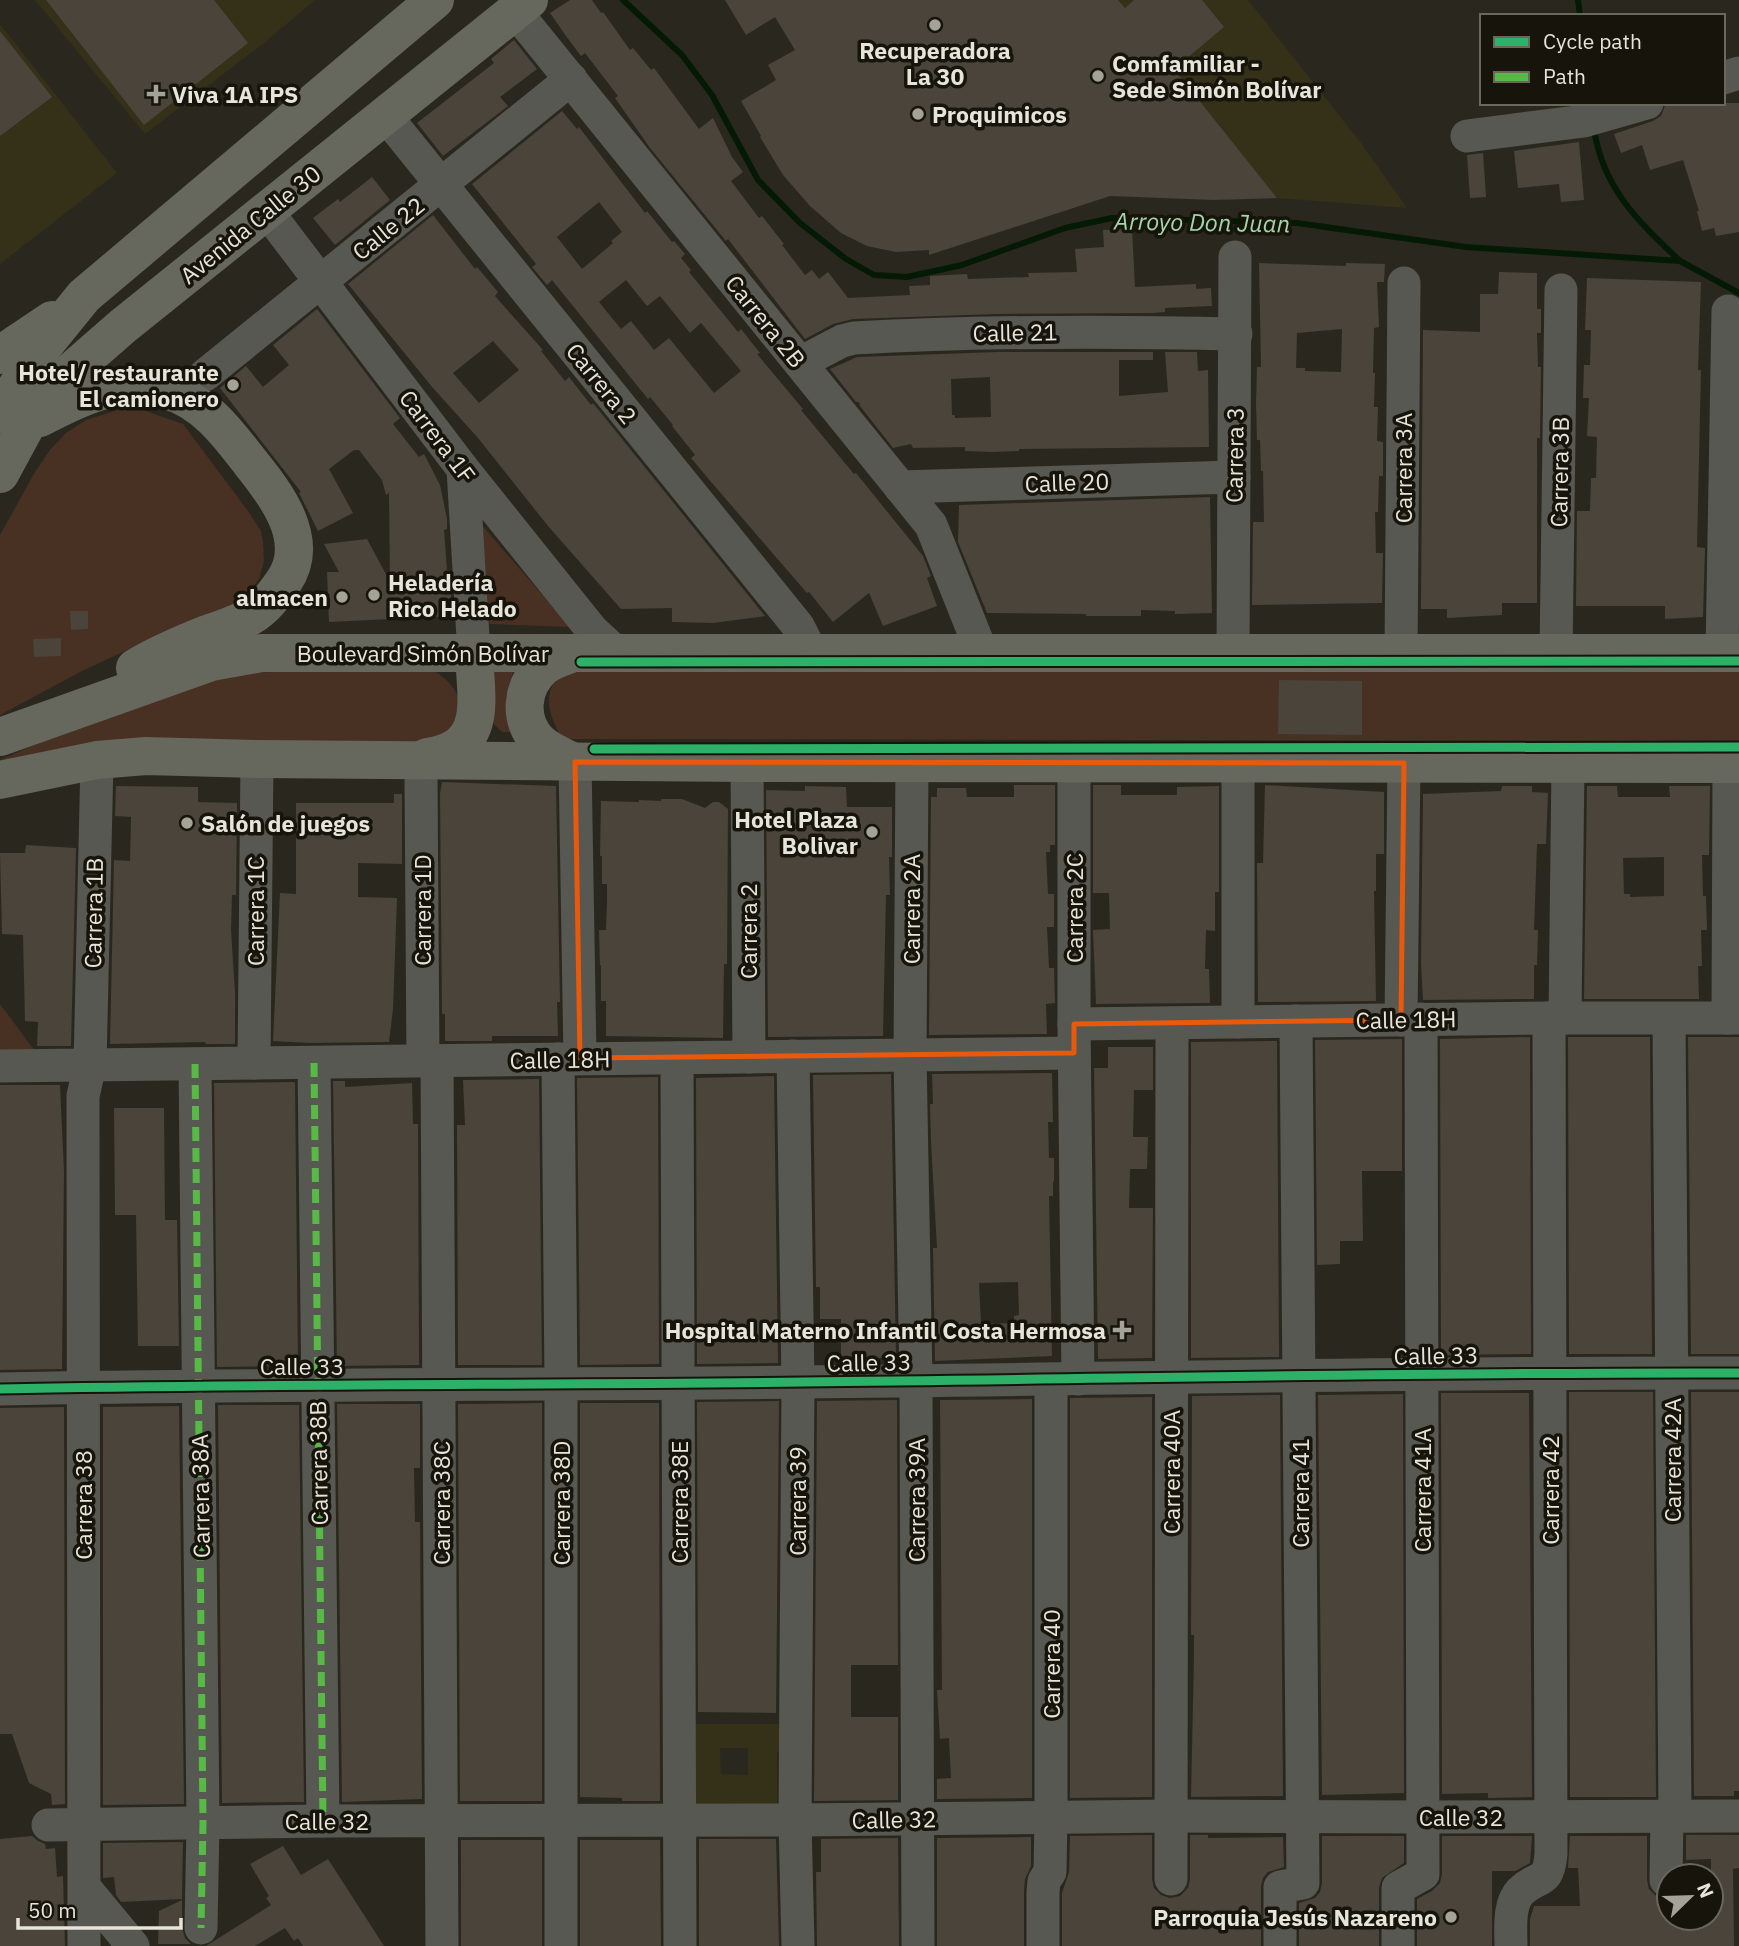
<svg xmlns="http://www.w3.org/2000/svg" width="1739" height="1946" viewBox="0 0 1739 1946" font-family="'IBM Plex Sans',sans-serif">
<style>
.built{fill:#353018;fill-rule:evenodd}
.green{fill:#483022}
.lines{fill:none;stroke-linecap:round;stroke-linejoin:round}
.stream{stroke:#041a05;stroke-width:6}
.building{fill:#4a443a;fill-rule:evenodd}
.minor{stroke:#575852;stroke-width:33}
.highway{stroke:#66675d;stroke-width:38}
.quiet{stroke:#58b947;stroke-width:7;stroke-dasharray:14 7;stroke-linecap:butt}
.cycleway-casing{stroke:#16140b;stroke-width:13}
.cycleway{stroke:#2db169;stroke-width:9}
.marked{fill:none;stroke:#e8590c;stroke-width:5;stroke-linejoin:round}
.poi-dot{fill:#a5a298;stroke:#16140b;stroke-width:2.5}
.labels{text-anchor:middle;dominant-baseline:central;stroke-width:7;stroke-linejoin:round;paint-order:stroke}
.poi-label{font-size:23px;font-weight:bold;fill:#e7e4d9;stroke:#16140b;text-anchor:start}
.street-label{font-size:23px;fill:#e7e4d9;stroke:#16140b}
.water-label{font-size:24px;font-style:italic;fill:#a2d6a5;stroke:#16140b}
</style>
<rect width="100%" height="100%" fill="#2a281e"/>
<!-- built -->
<g class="built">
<polygon points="35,0 315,0 264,43 145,134"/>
<polygon points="1117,0 1248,0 1361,143 1407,208 1277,198"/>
<polygon points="0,24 117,173 0,264"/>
<path d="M691,1724H785L786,1752H777V1808L692,1809ZM720,1748H748V1775L721,1774Z"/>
</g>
<!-- green -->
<g class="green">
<polygon points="140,409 183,424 248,511 261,531 263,542 264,561 259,579 245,597 217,617 168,631 82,671 0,715 0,535 35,472 50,450 66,433 86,420 118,410"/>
<polygon points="480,523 570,627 489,624"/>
<path d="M1739,665V741L562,739C547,711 541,692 565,667Z"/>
<path d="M425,668C451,675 473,706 451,729C445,735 434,739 426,744L0,769V760L34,745L233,673Z"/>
<path d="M487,668H515C504,696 504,704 514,732H502L487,717Z"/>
<polygon points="0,1004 43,1062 0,1061"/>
</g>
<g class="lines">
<!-- stream -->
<g class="stream">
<polyline points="623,0 682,55 712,95 758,180 800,223 846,259 874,275 907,277 962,265 1065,228 1112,218 1297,223 1466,247 1680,261 1739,293"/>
<polyline points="1578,0 1580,16"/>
<path d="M1594,129C1603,189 1639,222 1680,261"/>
</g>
</g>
<!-- building -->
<g class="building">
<polygon points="46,0 214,0 248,43 144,125"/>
<polygon points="570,0 592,0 601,13 603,12 630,50 633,48 651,70 654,68 699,129 713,118 732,157 743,172 731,181 759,218 762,216 784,244 782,245 805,275 812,270 819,279 828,272 848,298 910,295 909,286 930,285 930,276 967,274 968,279 1029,277 1028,273 1077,272 1075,249 1104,247 1103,230 1132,229 1135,287 1196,284 1196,289 1211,288 1212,306 1165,308 1165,312 1154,313 996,314 853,319 833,324 805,339 728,239 726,241 650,148 615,98 618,96 585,53 581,56 566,36 550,13"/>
<polygon points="725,0 1118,0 1125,8 1134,0 1202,0 1224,27 1174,69 1277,198 1214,200 1110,196 929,255 929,250 896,252 867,246 841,233 810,206 783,175 760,137 761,136 741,101 776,80 768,65 795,50 775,17 746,35"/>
<polygon points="0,31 52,97 0,136"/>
<polygon points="514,40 537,69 500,97 508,106 443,156 417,123 494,63 491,59"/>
<polygon points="1666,103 1739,103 1739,232 1716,236 1714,228 1702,231 1697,211 1699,211 1683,160 1650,170 1642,145 1621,153 1614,134 1653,121 1661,116"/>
<path d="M562,111L577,129L579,127L645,213L647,211L672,242L674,241L685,254L681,258L691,270L689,272L738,332L741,329L760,353L757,354L803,409L801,410L854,474L856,473L923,556L931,576L927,578L937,606L883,626L869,593L833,622L809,592L807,593L712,483L691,458L695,455L672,426L673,425L650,397L648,399L552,280L547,285L532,267L536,264L472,184ZM599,202L622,232L611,241L613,243L582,269L557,237ZM626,280L647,306L660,296L690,333L701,323L741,371L714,393L669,338L654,350L631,321L621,329L599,302Z"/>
<polygon points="1579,142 1584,200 1561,202 1559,184 1518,188 1514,151"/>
<polygon points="1483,153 1486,197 1470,198 1467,155"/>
<polygon points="372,177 390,200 335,245 313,218 338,199 340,202"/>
<path d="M433,215L475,269L477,267L498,292L495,296L543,350L541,351L565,381L569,377L591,405L593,403L765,616L713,623L672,622V608L621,609L548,526L478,438L433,388L348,284ZM493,341L519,370L479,403L453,373Z"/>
<path d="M1259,263L1346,266V263L1385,264L1384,282H1377L1379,327L1374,328L1373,373H1375L1374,407H1378L1377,441L1383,442V476H1379L1378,512H1375L1376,553H1383L1382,603L1252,605L1253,522H1264L1263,471H1261L1260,440H1257L1256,404L1257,367H1261ZM1342,329L1341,372L1305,371V368H1296L1297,333Z"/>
<polygon points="1499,272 1537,273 1537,309 1541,309 1541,333 1537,333 1538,367 1541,367 1540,438 1537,438 1537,603 1502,603 1502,615 1447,618 1447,609 1421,609 1423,330 1480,332 1480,294 1498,294"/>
<polygon points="1587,278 1701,282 1698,370 1701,370 1697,547 1705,548 1703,617 1665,619 1665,606 1576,606 1577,511 1590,511 1591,478 1596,478 1597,437 1587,436 1589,398 1583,398 1584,365 1590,365 1591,330 1585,330"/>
<polygon points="317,309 400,418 393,424 419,457 424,454 440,485 447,519 447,529 444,530 447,570 450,570 452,616 329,622 327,572 339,572 324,544 367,539 390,582 389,493 386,495 382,480 359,450 354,450 329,469 353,513 318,531 299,493 301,492 220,388 246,366 263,387 289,365 273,345"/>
<path d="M997,352H1153V360H1119V396L1168,392L1165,352H1197L1198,371L1208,370L1209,447L1019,449V451L992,452L965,451V447L913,448L911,444L893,448L860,406L859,402H856L830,369L857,357ZM990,377L991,417L955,418V415H952L951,379Z"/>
<polygon points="1210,497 1212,613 1175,614 1175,611 1141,610 1141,616 1086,616 1086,614 987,613 958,542 959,505"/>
<polygon points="70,611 88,611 88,629 71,630"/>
<polygon points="61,638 61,656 34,657 33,639"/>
<polygon points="1279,680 1362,681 1362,735 1278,734"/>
<polygon points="442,782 556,786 560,1002 557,1002 558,1036 492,1036 492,1041 445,1041 445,1014 442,1014 440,794"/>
<polygon points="1014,785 1055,785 1055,845 1050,845 1050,852 1046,852 1048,894 1054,894 1054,927 1047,927 1049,968 1054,968 1055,1003 1046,1004 1047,1034 929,1035 931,797 937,797 937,788 966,788 967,797 1014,797"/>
<polygon points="1093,785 1121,785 1121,795 1177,795 1177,787 1219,786 1219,892 1215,892 1215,931 1206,930 1205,969 1209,969 1210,1003 1096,1004 1093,930 1110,929 1109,893 1093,893"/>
<polygon points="1265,785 1384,792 1384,854 1376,854 1376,891 1374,891 1376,1001 1258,1002 1257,863 1263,863"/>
<polygon points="116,786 198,787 198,802 237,803 236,895 232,895 231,930 235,993 235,1044 206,1044 205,1042 110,1044 114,860 130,861 131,817 115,816"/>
<polygon points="805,786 846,787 847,807 892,807 892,857 889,857 890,895 886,895 883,1036 768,1037 766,790 805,791"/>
<polygon points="1502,786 1532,786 1532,792 1548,793 1546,844 1537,844 1534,930 1538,930 1537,965 1534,965 1534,999 1423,1000 1421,964 1423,794 1501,791"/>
<path d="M1587,786H1617L1618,797H1670L1669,786H1710L1709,855H1702L1703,896H1706L1707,930H1701L1702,966H1698L1699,999H1584ZM1664,857V896L1630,897V894H1624L1623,858Z"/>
<polygon points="394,794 402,794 402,864 358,863 358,897 397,898 393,1009 389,1042 310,1043 273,1041 280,893 296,894 296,803 394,803"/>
<polygon points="661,799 682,799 705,808 713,802 719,802 728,809 727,964 724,964 723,1038 606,1036 606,1001 601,1001 601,965 600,965 599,930 606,930 607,902 607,884 602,884 602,856 600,856 601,801 639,802 639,800 661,801"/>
<polygon points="26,845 76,848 71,1046 37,1046 38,1022 25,1021 23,935 2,934 0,853 25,853"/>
<polygon points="1530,1037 1531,1354 1441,1355 1440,1039"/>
<polygon points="1568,1037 1650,1037 1652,1354 1569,1354"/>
<polygon points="1688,1037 1739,1037 1739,1354 1691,1354"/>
<polygon points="1402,1039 1402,1171 1362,1171 1363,1241 1340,1241 1340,1264 1317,1265 1315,1040"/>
<polygon points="1277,1041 1279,1357 1191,1358 1191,1042"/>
<polygon points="1108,1047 1153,1047 1153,1090 1134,1090 1133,1137 1148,1137 1147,1169 1130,1169 1129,1208 1153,1208 1152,1358 1098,1359 1094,1068 1108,1068"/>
<path d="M1052,1073L1053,1122H1048L1049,1158H1054V1181L1053,1182V1196H1049L1052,1356L935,1361L933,1248H937L931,1142L930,1104H933L932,1074ZM1018,1282L1019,1315L1014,1316V1323L981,1324L979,1283Z"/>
<polygon points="891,1074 896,1358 841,1358 841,1319 820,1319 820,1287 816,1287 813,1075"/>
<polygon points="774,1076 778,1363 697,1364 696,1078"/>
<polygon points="658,1077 659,1364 580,1365 577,1078"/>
<polygon points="539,1079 542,1365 458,1365 457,1125 465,1125 463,1080"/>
<polygon points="333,1081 345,1081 345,1087 412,1083 413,1124 418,1124 419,1365 337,1366"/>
<polygon points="295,1082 298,1366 217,1367 214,1083"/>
<polygon points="0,1085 60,1085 64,1172 62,1369 0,1370"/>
<polygon points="114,1108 164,1108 165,1220 177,1220 179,1346 138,1346 136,1215 115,1215"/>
<polygon points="1569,1392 1653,1392 1656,1797 1570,1797"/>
<polygon points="1691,1392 1739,1392 1739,1791 1734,1791 1734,1796 1694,1796"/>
<polygon points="1441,1393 1529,1393 1532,1797 1488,1798 1488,1793 1442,1794"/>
<polygon points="1403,1394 1404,1793 1322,1795 1318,1395"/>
<polygon points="1280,1395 1283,1796 1191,1797 1194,1656 1194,1635 1191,1635 1192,1396"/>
<polygon points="1152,1397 1152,1797 1070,1798 1070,1398"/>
<polygon points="1032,1399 1032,1798 937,1799 937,1779 951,1778 949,1738 940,1739 937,1690 942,1690 940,1400"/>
<polygon points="897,1400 898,1665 851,1665 851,1717 898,1717 898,1800 814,1801 817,1401"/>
<polygon points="779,1401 776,1713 698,1712 697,1402"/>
<polygon points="542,1403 542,1801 460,1801 458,1404"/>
<polygon points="580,1403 659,1403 660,1801 622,1801 622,1798 580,1797"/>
<polygon points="337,1404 420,1404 420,1468 414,1468 415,1522 420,1522 422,1799 342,1802"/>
<polygon points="218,1405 299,1405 304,1802 222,1803"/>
<polygon points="179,1406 184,1804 103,1805 103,1407"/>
<polygon points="64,1407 65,1804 52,1805 51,1794 29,1783 12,1734 0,1734 0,1408"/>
<polygon points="1152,1835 1152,1879 1154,1888 1161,1895 1170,1898 1180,1896 1188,1888 1190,1879 1190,1835 1208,1835 1208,1838 1283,1837 1284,1867 1268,1872 1263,1878 1261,1886 1261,1946 1062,1946 1062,1893 1069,1872 1070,1836"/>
<polygon points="1686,1835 1739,1835 1739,1868 1733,1869 1734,1946 1530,1946 1530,1919 1534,1906 1580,1906 1578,1868 1568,1868 1570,1836 1647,1836 1647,1880 1649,1889 1657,1897 1669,1899 1669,1918 1711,1918 1711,1859 1686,1860"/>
<polygon points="32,1836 38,1841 45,1844 46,1849 55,1848 57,1877 63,1876 65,1946 0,1946 0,1839"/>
<polygon points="1322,1836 1404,1836 1404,1863 1382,1878 1379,1887 1379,1946 1299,1946 1299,1903 1315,1898 1320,1892 1322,1883"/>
<polygon points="1442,1836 1532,1836 1530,1863 1515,1871 1492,1871 1492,1946 1417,1946 1417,1899 1432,1891 1440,1883 1442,1874"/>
<polygon points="1031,1837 1031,1866 1025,1879 1024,1890 1024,1946 937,1946 937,1838"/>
<polygon points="898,1838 899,1946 817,1946 816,1872 821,1872 821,1839"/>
<polygon points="699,1839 776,1839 779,1946 699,1946"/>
<rect x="461" y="1840" width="81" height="106"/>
<polygon points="580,1840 660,1840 661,1946 580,1946"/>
<polygon points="183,1842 182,1899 121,1902 116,1895 114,1877 103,1878 103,1843"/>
<polygon points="283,1846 301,1875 328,1859 384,1946 303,1946 298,1938 294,1941 285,1928 255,1946 206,1946 271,1905 266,1898 269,1896 250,1864"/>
<polygon points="182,1900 182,1928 185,1938 191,1944 158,1944 159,1911"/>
</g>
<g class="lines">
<!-- minor -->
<g class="minor">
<polyline points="515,11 931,525 982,653"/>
<polyline points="1723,78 1739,73"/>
<polyline points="385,115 798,626 812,654"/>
<polyline points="1467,136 1584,121 1647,103"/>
<polyline points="266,210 463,469 592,630 618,654"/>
<path d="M800,363L842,341L854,338C981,331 1108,331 1236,334"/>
<polyline points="205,375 571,79"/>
<polyline points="463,469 474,654"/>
<polyline points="900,487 1234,477"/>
<polyline points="1233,653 1235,257"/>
<polyline points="1722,653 1728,311"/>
<polyline points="1401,654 1404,283"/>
<polyline points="1556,654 1561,290"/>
<polyline points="418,759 421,777 423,1061"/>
<polyline points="575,762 580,1058"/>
<polyline points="747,763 749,1057"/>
<polyline points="912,763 910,1055 916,1381 918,1946"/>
<polyline points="1074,763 1074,1024 1078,1379"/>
<polyline points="1565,1018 1568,763"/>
<polyline points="1728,1018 1729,764"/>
<polyline points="1669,1019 1675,1817"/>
<polyline points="1401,1020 1404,763"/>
<polyline points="1238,1022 1238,763"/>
<polyline points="1074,1024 1549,1018 1739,1018"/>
<polyline points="793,1056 798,1382 795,1820 798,1946"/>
<polyline points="677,1058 680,1946"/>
<polyline points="558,1059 561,1385 561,1946"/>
<polyline points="437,1061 442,1946"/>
<polyline points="254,1063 257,759"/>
<polyline points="314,1063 323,1821"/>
<polyline points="195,1064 203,1823 201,1928"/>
<polyline points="0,1066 1074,1053"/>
<path d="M0,1389C268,1384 536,1385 804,1382C1116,1379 1427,1372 1739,1373"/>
<polyline points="48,1825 323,1821 795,1820 1172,1816 1423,1817 1739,1816"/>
<polyline points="1171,1879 1172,1023"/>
<polyline points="1666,1880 1667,1816"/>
<polyline points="85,1888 133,1946"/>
<polyline points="84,1946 83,1096 90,1065 97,760"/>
<polyline points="1043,1946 1043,1892 1044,1881 1050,1872 1051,1817 1051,1379"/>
<polyline points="1280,1946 1280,1887 1303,1883 1296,1021"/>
<polyline points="1398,1946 1398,1888 1423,1874 1421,1019"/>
<path d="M1511,1946C1511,1929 1508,1904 1521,1891C1539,1874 1548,1886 1551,1854L1549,1018"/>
</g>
<!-- highway -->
<g class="highway">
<polyline points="0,355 52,320"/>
<polyline points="0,414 37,354 84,296 435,0"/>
<path d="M40,418C80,397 120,377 166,390C204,401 227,432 250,462C275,493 312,540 284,581C275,594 265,608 251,616C238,624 222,629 207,634C182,644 158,654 135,668"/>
<polyline points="0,474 26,426 68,374 123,326 529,0"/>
<polyline points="0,737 211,662 262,653 1739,653"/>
<path d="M427,757C489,748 476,701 474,654"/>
<path d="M571,761C560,755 547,750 538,741C518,720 521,686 543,667C552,660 563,657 573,653"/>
<polyline points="0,780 97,760 146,756 257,759 747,763 1739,764"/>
</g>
<!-- quiet -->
<g class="quiet">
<polyline points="314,1063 323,1821"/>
<polyline points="195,1064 203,1823 201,1928"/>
</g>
<!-- cycleway casing -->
<g class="cycleway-casing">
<g id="cycleway">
<polyline points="581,662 1739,661"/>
<polyline points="594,749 1739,747"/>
<path d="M0,1389C268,1384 536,1385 804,1382C1116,1379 1427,1372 1739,1373"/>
</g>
</g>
<!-- cycleway -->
<use href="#cycleway" class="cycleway"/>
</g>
<!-- marked area -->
<path class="marked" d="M575,762L1404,763L1401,1020L1074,1024V1053L580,1058Z"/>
<!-- markers -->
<g class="poi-dot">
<circle cx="935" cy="25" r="7"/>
<circle cx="1098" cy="76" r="7"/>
<path d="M152.5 83.5h7v7h7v7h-7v7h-7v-7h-7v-7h7z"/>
<circle cx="918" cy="114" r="7"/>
<circle cx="233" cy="385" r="7"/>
<circle cx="374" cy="595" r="7"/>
<circle cx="342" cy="597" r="7"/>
<circle cx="187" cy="823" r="7"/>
<circle cx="872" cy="832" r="7"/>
<path d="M1118.5 1319.5h7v7h7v7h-7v7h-7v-7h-7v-7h7z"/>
<circle cx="1451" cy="1917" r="7"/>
</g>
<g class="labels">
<!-- poi labels -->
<g class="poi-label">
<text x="935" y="50" text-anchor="middle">Recuperadora<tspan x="935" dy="26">La 30</tspan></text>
<text x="1112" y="63">Comfamiliar -<tspan x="1112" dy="26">Sede Simón Bolívar</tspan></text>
<text x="172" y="94">Viva 1A IPS</text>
<text x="932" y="114">Proquimicos</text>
<text x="219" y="372" text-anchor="end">Hotel/ restaurante<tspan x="219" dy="26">El camionero</tspan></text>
<text x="388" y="582">Heladería<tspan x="388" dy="26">Rico Helado</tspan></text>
<text x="328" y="597" text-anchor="end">almacen</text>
<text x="858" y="819" text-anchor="end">Hotel Plaza<tspan x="858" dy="26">Bolivar</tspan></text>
<text x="201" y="823">Salón de juegos</text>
<text x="1106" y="1330" text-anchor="end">Hospital Materno Infantil Costa Hermosa</text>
<text x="1437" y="1917" text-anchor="end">Parroquia Jesús Nazareno</text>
</g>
<!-- street labels -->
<g class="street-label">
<text transform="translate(250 224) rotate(-39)">Avenida Calle 30</text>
<text transform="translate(388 228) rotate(-39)">Calle 22</text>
<text transform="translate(766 321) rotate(51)">Carrera 2B</text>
<text transform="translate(1015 332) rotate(-1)">Calle 21</text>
<text transform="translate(602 383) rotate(51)">Carrera 2</text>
<text transform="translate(438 436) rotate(53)">Carrera 1F</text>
<text transform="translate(1234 455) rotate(-89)">Carrera 3</text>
<text transform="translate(1403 468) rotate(-90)">Carrera 3A</text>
<text transform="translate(1559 472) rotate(-89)">Carrera 3B</text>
<text transform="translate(1067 482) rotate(-2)">Calle 20</text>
<text x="423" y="653">Boulevard Simón Bolívar</text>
<text transform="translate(1074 908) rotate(-90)">Carrera 2C</text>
<text transform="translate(911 909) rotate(-90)">Carrera 2A</text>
<text transform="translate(422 910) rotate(-90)">Carrera 1D</text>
<text transform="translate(255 911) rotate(-90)">Carrera 1C</text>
<text transform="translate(93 913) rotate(-89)">Carrera 1B</text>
<text transform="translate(748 931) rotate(-90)">Carrera 2</text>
<text transform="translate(1406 1019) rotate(-1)">Calle 18H</text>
<text transform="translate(560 1059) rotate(-1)">Calle 18H</text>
<text transform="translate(1436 1355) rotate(-1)">Calle 33</text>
<text transform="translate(869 1362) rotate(-1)">Calle 33</text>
<text x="302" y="1366">Calle 33</text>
<text transform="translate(1672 1460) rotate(-90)">Carrera 42A</text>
<text transform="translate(318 1463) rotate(-91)">Carrera 38B</text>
<text transform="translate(1171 1472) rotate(-90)">Carrera 40A</text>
<text transform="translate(1422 1490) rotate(-90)">Carrera 41A</text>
<text transform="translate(1550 1490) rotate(-90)">Carrera 42</text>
<text transform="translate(1300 1493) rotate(-90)">Carrera 41</text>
<text transform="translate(200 1496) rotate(-91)">Carrera 38A</text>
<text transform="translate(916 1500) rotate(-90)">Carrera 39A</text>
<text transform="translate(797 1501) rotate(-90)">Carrera 39</text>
<text transform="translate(679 1502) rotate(-90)">Carrera 38E</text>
<text transform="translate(441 1503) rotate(-90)">Carrera 38C</text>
<text transform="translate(561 1503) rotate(-90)">Carrera 38D</text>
<text transform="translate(83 1505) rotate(-90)">Carrera 38</text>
<text transform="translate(1051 1664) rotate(-90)">Carrera 40</text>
<text x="1461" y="1817">Calle 32</text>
<text transform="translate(894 1819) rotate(-1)">Calle 32</text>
<text x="327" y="1821">Calle 32</text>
</g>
<!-- water labels -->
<g class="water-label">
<text transform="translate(1202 222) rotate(1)">Arroyo Don Juan</text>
</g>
</g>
<!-- legend -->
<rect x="1480" y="14" width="245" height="91" fill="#16140b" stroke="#6a675d" stroke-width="2"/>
<rect x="1494" y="37" width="35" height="10" fill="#2db169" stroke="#6a675d" stroke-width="2"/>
<text x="1543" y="49" font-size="21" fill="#e7e4d9">Cycle path</text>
<rect x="1494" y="72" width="35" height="10" fill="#58b947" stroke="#6a675d" stroke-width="2"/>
<text x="1543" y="84" font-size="21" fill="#e7e4d9">Path</text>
<!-- north arrow -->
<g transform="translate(1690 1897) rotate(67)"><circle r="33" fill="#16140b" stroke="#6a675d" stroke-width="2"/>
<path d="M0-5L12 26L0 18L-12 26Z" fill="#a5a298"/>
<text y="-10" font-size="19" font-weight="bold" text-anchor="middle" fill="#e7e4d9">N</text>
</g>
<!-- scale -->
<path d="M18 1918v10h163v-10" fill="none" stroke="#e7e4d9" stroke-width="3.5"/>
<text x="28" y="1918" font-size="21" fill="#e7e4d9" stroke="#16140b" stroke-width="5" paint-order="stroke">50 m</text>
</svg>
